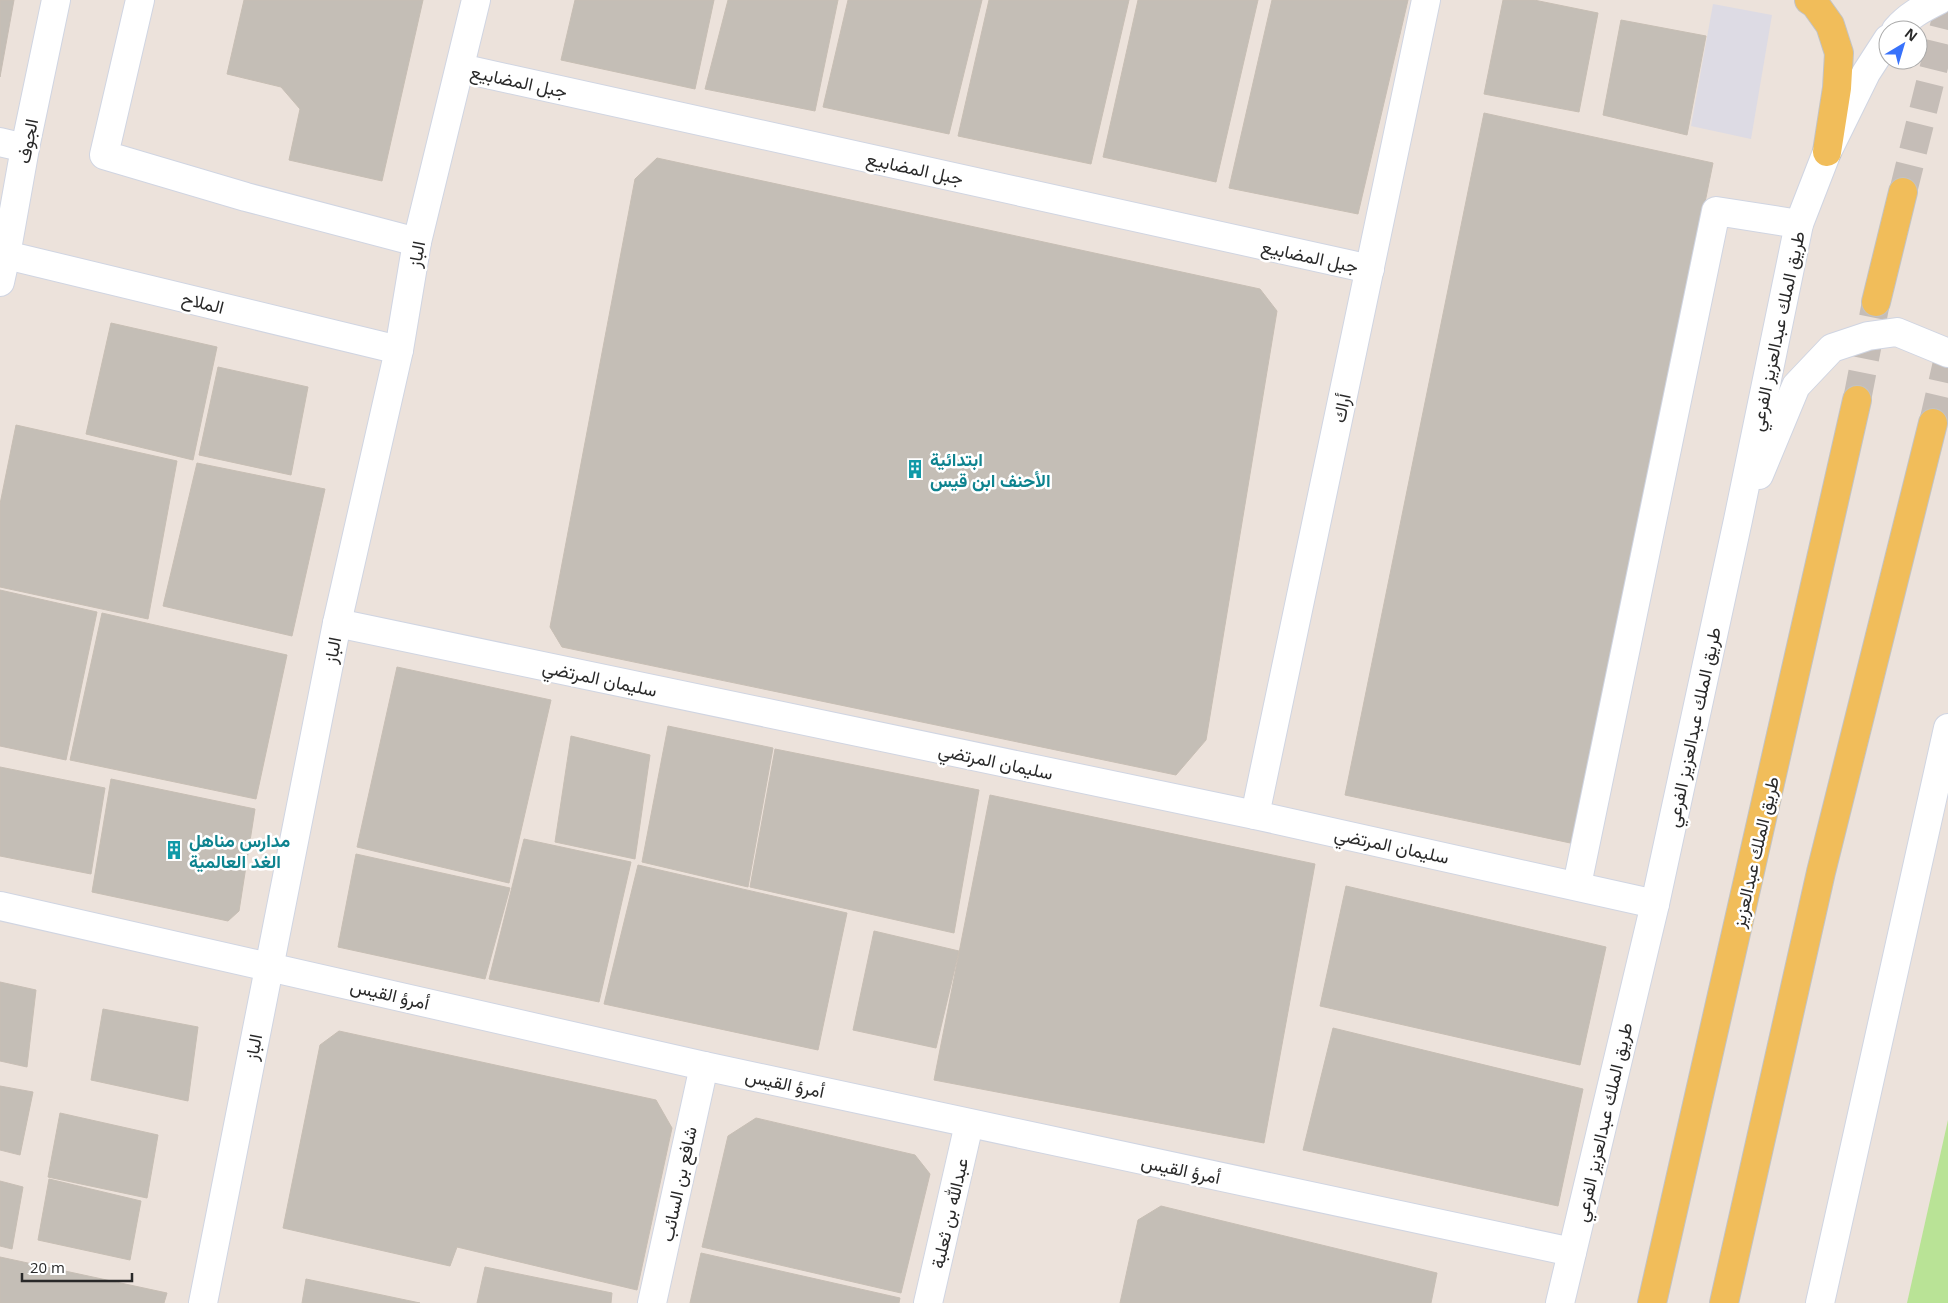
<svg xmlns="http://www.w3.org/2000/svg" width="1948" height="1303" viewBox="0 0 1948 1303" font-family="'Open Sans',Vazirmatn,sans-serif">
<style>
.industrial{fill:#dddbe4}
.green{fill:#b9e396}
.building{fill:#c4beb6;stroke:#c7beb4}
.lines{fill:none;stroke-linecap:round;stroke-linejoin:round}
.major-tunnel{stroke:#c5bdb7;stroke-width:28;stroke-dasharray:28 14;stroke-linecap:butt}
.minor-casing{stroke:#d0d5e2;stroke-width:30}
.major-casing{stroke:#c3c3c3;stroke-width:30}
.minor{stroke:#fff;stroke-width:28}
.major{stroke:#f1bd5a;stroke-width:28}
.labels{text-anchor:middle;dominant-baseline:central;stroke-width:5;stroke-linejoin:round;paint-order:stroke}
.street-label{font-size:18px;fill:#292929;stroke:#fff}
.culture-label{font-size:18px;font-weight:bold;fill:#0d838f;stroke:#fff;text-anchor:start}
</style>
<rect width="100%" height="100%" fill="#ece2db"/>
<!-- industrial -->
<polygon class="industrial" points="1713,4 1772,15 1751,139 1691,126"/>
<!-- green -->
<polygon class="green" points="1948,1120 1948,1303 1907,1303"/>
<!-- building -->
<g class="building">
<polygon points="0,0 14,0 0,77"/>
<polygon points="244,0 423,0 382,181 289,160 300,109 281,87 227,74"/>
<polygon points="575,0 714,0 695,89 561,60"/>
<polygon points="728,0 838,0 815,111 705,89"/>
<polygon points="848,0 982,0 949,134 823,107"/>
<polygon points="989,0 1129,0 1091,164 958,136"/>
<polygon points="1138,0 1258,0 1216,182 1103,157"/>
<polygon points="1272,0 1408,0 1358,214 1229,188"/>
<polygon points="1503,0 1534,0 1598,13 1579,112 1484,94"/>
<polygon points="1621,20 1706,36 1687,135 1603,115"/>
<polygon points="1484,113 1713,163 1575,844 1345,795"/>
<polygon points="657,158 1260,289 1277,311 1206,740 1176,775 562,647 550,627 635,179"/>
<polygon points="111,323 217,347 193,460 86,434"/>
<polygon points="218,367 308,387 291,475 199,455"/>
<polygon points="16,425 177,461 148,619 0,587 0,504"/>
<polygon points="197,463 325,489 292,636 163,606"/>
<polygon points="0,590 97,612 66,760 0,746"/>
<polygon points="102,613 287,655 256,799 70,760"/>
<polygon points="397,667 551,700 509,883 357,847"/>
<polygon points="668,726 773,748 748,887 642,862"/>
<polygon points="571,736 650,755 635,859 555,842"/>
<polygon points="775,749 979,790 954,933 750,887"/>
<polygon points="0,767 105,788 91,874 0,856"/>
<polygon points="111,779 255,809 239,911 228,921 92,892"/>
<polygon points="990,795 1315,864 1264,1143 934,1080"/>
<polygon points="524,839 631,862 599,1002 489,979"/>
<polygon points="356,854 510,888 485,979 338,947"/>
<polygon points="638,865 847,913 818,1050 604,1004"/>
<polygon points="1346,886 1606,947 1580,1065 1320,1006"/>
<polygon points="874,931 959,951 936,1048 853,1030"/>
<polygon points="0,982 36,990 27,1067 0,1061"/>
<polygon points="103,1009 198,1027 188,1101 91,1080"/>
<polygon points="1333,1028 1583,1089 1558,1206 1303,1150"/>
<polygon points="339,1031 656,1100 672,1128 637,1290 457,1247 450,1266 283,1228 320,1045"/>
<polygon points="0,1086 33,1092 20,1155 0,1150"/>
<polygon points="60,1113 158,1135 147,1198 48,1177"/>
<polygon points="756,1118 915,1155 930,1174 901,1293 702,1247 728,1136"/>
<polygon points="49,1179 141,1201 130,1260 38,1240"/>
<polygon points="0,1181 23,1187 12,1249 0,1246"/>
<polygon points="1161,1206 1437,1273 1431,1303 1120,1303 1138,1220"/>
<polygon points="701,1253 900,1298 899,1303 690,1303"/>
<polygon points="0,1257 167,1293 164,1303 0,1303"/>
<polygon points="485,1267 612,1293 611,1303 477,1303"/>
<polygon points="306,1279 420,1303 302,1303"/>
</g>
<g class="lines">
<!-- major-tunnel -->
<g class="major-tunnel">
<polyline points="1903,192 1948,10"/>
<polyline points="1857,400 1876,302"/>
<polyline points="1933,423 1948,358"/>
</g>
<!-- minor casing -->
<g class="minor-casing">
<g id="minor">
<polyline points="140,0 104,155 246,197 417,242"/>
<path d="M1896,30C1908,16 1923,8 1939,0"/>
<polyline points="460,68 1370,269"/>
<polyline points="0,142 25,148"/>
<polyline points="6,255 399,350"/>
<polyline points="0,282 6,255 25,148 56,0"/>
<polyline points="1759,475 1796,386 1832,348 1868,336 1897,332 1948,353"/>
<polyline points="337,623 1255,815 1655,904"/>
<polyline points="1255,815 1426,0"/>
<polyline points="1577,885 1716,211 1799,224"/>
<polyline points="0,906 704,1066 1572,1252"/>
<polyline points="203,1303 337,623 399,350 417,242 476,0"/>
<polyline points="652,1303 704,1066"/>
<polyline points="928,1303 969,1124"/>
<polyline points="1560,1303 1655,904 1738,520 1799,224 1827,152 1866,73 1888,39"/>
<polyline points="1820,1303 1948,728"/>
</g>
</g>
<!-- major casing -->
<g class="major-casing">
<g id="major">
<polyline points="1809,0 1815,4 1830,25 1839,53 1837,88 1827,152"/>
<polyline points="1876,302 1903,192"/>
<polyline points="1652,1303 1857,400"/>
<polyline points="1724,1303 1821,872 1933,423"/>
</g>
</g>
<!-- minor -->
<use href="#minor" class="minor"/>
<!-- major -->
<use href="#major" class="major"/>
</g>
<!-- icons -->
<defs>
<g id="building-bare" transform="scale(1.5)"><path d="M-4-6H4V6H1V3H-1V6H-4ZM-2.5-4.3h1.7v1.8h-1.7ZM.8-4.3h1.7v1.8H.8ZM-2.5-1h1.7V.8h-1.7ZM.8-1h1.7V.8H.8Z" fill="#0f9aa8" stroke="#fff" stroke-width="2.5" paint-order="stroke"/></g>
</defs>
<g fill-rule="evenodd">
<use href="#building-bare" x="915" y="469"/>
<use href="#building-bare" x="174" y="850"/>
</g>
<g class="labels">
<!-- street labels -->
<g class="street-label">
<text transform="translate(519 81) rotate(12)">جبل المضابيع</text>
<text transform="translate(27 141) rotate(-79)">الجوف</text>
<text transform="translate(915 168) rotate(12)">جبل المضابيع</text>
<text transform="translate(416 254) rotate(-79)">الباز</text>
<text transform="translate(1310 256) rotate(12)">جبل المضابيع</text>
<text transform="translate(203 302) rotate(14)">الملاح</text>
<text transform="translate(1777 331) rotate(-78)">طريق الملك عبدالعزيز الفرعي</text>
<text transform="translate(1341 408) rotate(-78)">أراك</text>
<text transform="translate(332 650) rotate(-79)">الباز</text>
<text transform="translate(600 678) rotate(12)">سليمان المرتضي</text>
<text transform="translate(1693 727) rotate(-78)">طريق الملك عبدالعزيز الفرعي</text>
<text transform="translate(996 761) rotate(12)">سليمان المرتضي</text>
<text transform="translate(1392 845) rotate(12)">سليمان المرتضي</text>
<text transform="translate(1755 852) rotate(-77)">طريق الملك عبدالعزيز</text>
<text transform="translate(390 994) rotate(13)">أمرؤ القيس</text>
<text transform="translate(253 1047) rotate(-79)">الباز</text>
<text transform="translate(785 1083) rotate(12)">أمرؤ القيس</text>
<text transform="translate(1603 1122) rotate(-77)">طريق الملك عبدالعزيز الفرعي</text>
<text transform="translate(1181 1169) rotate(12)">أمرؤ القيس</text>
<text transform="translate(678 1184) rotate(-78)">شافع بن السائب</text>
<text transform="translate(949 1213) rotate(-77)">عبدالله بن ثعلبة</text>
</g>
<!-- culture labels -->
<g class="culture-label">
<text x="930" y="459">ابتدائية<tspan x="930" dy="21">الأحنف ابن قيس</tspan></text>
<text x="189" y="840">مدارس مناهل<tspan x="189" dy="21">الغد العالمية</tspan></text>
</g>
</g>
<!-- north arrow -->
<g transform="translate(1903 45) rotate(38)"><circle r="24" fill="#ffffff" stroke="#a9a9a9"/>
<path d="M0-4L9 19L0 12L-9 19Z" fill="#3872fb"/>
<text y="-8" font-size="14" font-weight="bold" text-anchor="middle" fill="#292929">N</text>
</g>
<!-- scale -->
<path d="M22 1273v8h110v-8" fill="none" stroke="#292929" stroke-width="2.5"/>
<text x="30" y="1273" font-size="15" fill="#292929" stroke="#ffffff" stroke-width="4" paint-order="stroke">20 m</text>
</svg>
